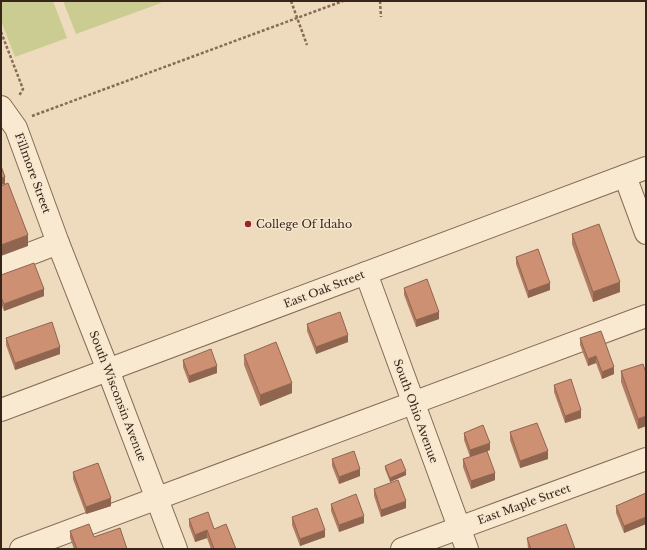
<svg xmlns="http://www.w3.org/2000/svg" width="647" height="550" viewBox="0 0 647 550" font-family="'Libre Baskerville',serif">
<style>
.green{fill:#cbcc91}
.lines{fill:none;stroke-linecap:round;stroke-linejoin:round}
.minor-casing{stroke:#866b56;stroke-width:24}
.path{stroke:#866b56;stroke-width:2.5;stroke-dasharray:3 2;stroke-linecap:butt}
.minor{stroke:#f9e9d0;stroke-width:22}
.wall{fill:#b17c62}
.shaded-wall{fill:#906550}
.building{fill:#ce9072;stroke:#906550}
.poi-dot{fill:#972530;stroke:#f6e6cd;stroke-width:1.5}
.labels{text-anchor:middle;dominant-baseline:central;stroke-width:3;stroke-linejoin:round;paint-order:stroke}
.street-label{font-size:11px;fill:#35251b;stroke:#f6e6cd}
.poi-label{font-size:11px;fill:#35251b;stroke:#f6e6cd;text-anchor:start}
</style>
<rect width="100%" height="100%" fill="#eedbbd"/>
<!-- green -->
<g class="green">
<polygon points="1,1 53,1 67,38 15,57 1,21"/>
<polygon points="63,1 160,1 161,3 76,34"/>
</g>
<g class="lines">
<!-- minor casing -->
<g class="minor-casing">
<g id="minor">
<polyline points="1,107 16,128 58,243 108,370 176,549"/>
<polyline points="625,176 646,233"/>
<polyline points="1,265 58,243"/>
<polyline points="366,273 467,549"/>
<polyline points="1,410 646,168"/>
<polyline points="21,549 646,316"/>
<polyline points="402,549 646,459"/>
</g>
</g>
<!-- path -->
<g class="path">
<polyline points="291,1 307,45"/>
<polyline points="380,1 381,17"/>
<polyline points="1,32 23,89 19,96"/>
<polyline points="32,116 343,1"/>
</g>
<!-- minor -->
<use href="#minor" class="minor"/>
</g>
<!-- wall -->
<g class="wall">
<polygon points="572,234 620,292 593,302 572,244"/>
<polygon points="516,257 550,290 528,298 516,264"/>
<polygon points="1,275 44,296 4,311 1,304"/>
<polygon points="404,288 439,319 416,327 404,295"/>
<polygon points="307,324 348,342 316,354 307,331"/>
<polygon points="6,338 60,354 15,370 6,345"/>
<polygon points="580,338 614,374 602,379 596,363 588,366 580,345"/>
<polygon points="244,355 292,393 260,406 244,365"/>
<polygon points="183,360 217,373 189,383 183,367"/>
<polygon points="621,371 646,373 646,426 638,429 621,382"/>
<polygon points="554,385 581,418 565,423 554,392"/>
<polygon points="510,432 548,459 520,468 510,440"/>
<polygon points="464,433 490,450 487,451 495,480 471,489 463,467 463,459 470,457 464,440"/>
<polygon points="332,459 360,476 339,484 332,466"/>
<polygon points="385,466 406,475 390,482 385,469"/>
<polygon points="73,472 111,506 86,514 73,479"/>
<polygon points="374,489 406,508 381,517 374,496"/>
<polygon points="646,493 646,524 624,533 616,513 616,506"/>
<polygon points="331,504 364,523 339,532 331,511"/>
<polygon points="292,517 325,537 300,546 292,525"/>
<polygon points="189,519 214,529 236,549 211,549 207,538 195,542 189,526"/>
<polygon points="70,531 94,537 127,549 74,549 70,538"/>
<polygon points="527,538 575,549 528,549"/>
</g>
<!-- shaded-wall -->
<g class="shaded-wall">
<polygon points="5,177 5,184 1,185 1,178"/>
<polygon points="28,235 28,246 1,256 1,245"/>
<polygon points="620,282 620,292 593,302 593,292"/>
<polygon points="550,283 550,290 528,298 528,291"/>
<polygon points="44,289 44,296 4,311 4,304"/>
<polygon points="439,312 439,319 416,327 416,320"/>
<polygon points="348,335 348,342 316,354 316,347"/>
<polygon points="60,347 60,354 15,370 15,363"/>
<polygon points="596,356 596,363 588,366 588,359"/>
<polygon points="217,366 217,373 189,383 189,376"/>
<polygon points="614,367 614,374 602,379 602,372"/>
<polygon points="292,383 292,393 260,406 260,395"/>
<polygon points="581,410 581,418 565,423 565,416"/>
<polygon points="646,416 646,426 638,429 638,419"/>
<polygon points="490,443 490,450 470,457 470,450"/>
<polygon points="548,451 548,459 520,468 520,461"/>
<polygon points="360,469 360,476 339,484 339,477"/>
<polygon points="406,471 406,475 390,482 390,478"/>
<polygon points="495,473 495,480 471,489 471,481"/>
<polygon points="111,498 111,506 86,514 86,507"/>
<polygon points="406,501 406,508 381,517 381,510"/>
<polygon points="364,516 364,523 339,532 339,525"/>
<polygon points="646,517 646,524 624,533 624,526"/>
<polygon points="207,530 207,538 195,542 195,535"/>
<polygon points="325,530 325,537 300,546 300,539"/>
</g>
<!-- building -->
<g class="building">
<polygon points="1,166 5,177 1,178"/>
<polygon points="8,183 28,235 1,245 1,186"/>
<polygon points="599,224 620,282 593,292 572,234"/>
<polygon points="538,249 550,283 528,291 516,257"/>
<polygon points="34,263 44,289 4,304 1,297 1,275"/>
<polygon points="427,279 439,312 416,320 404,288"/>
<polygon points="340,312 348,335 316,347 307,324"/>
<polygon points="52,322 60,347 15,363 6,338"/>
<polygon points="601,331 614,367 602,372 596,356 588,359 580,338"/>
<polygon points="276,342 292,383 260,395 244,355"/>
<polygon points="211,349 217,366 189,376 183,360"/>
<polygon points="643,364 646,373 646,416 638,419 621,371"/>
<polygon points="571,379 581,410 565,416 554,385"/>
<polygon points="537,423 548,451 520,461 510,432"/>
<polygon points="483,425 490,443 470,450 464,433"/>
<polygon points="354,451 360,469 339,477 332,459"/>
<polygon points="487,451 495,473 471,481 463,459"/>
<polygon points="401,459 406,471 390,478 385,466"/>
<polygon points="98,463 111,498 86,507 73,472"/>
<polygon points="398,480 406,501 381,510 374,489"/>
<polygon points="646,493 646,517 624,526 616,506"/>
<polygon points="356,494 364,516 339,525 331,504"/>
<polygon points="317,508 325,530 300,539 292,517"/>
<polygon points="208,512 214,529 226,524 236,549 214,549 207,530 195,535 189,519"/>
<polygon points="89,524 94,537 120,528 127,549 77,549 70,531"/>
<polygon points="566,524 575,549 531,549 527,538"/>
</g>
<!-- markers -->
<circle class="poi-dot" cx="248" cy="224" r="4"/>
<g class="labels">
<!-- street labels -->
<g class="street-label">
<text transform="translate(33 173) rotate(70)">Fillmore Street</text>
<text transform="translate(324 289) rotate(-21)">East Oak Street</text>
<text transform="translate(118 396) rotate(69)">South Wisconsin Avenue</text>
<text transform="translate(416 411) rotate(70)">South Ohio Avenue</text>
<text transform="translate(524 504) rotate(-20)">East Maple Street</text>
</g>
<!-- poi labels -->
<g class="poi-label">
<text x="256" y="224">College Of Idaho</text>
</g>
</g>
<!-- border -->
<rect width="647" height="550" fill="none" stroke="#35251b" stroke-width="4"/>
</svg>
